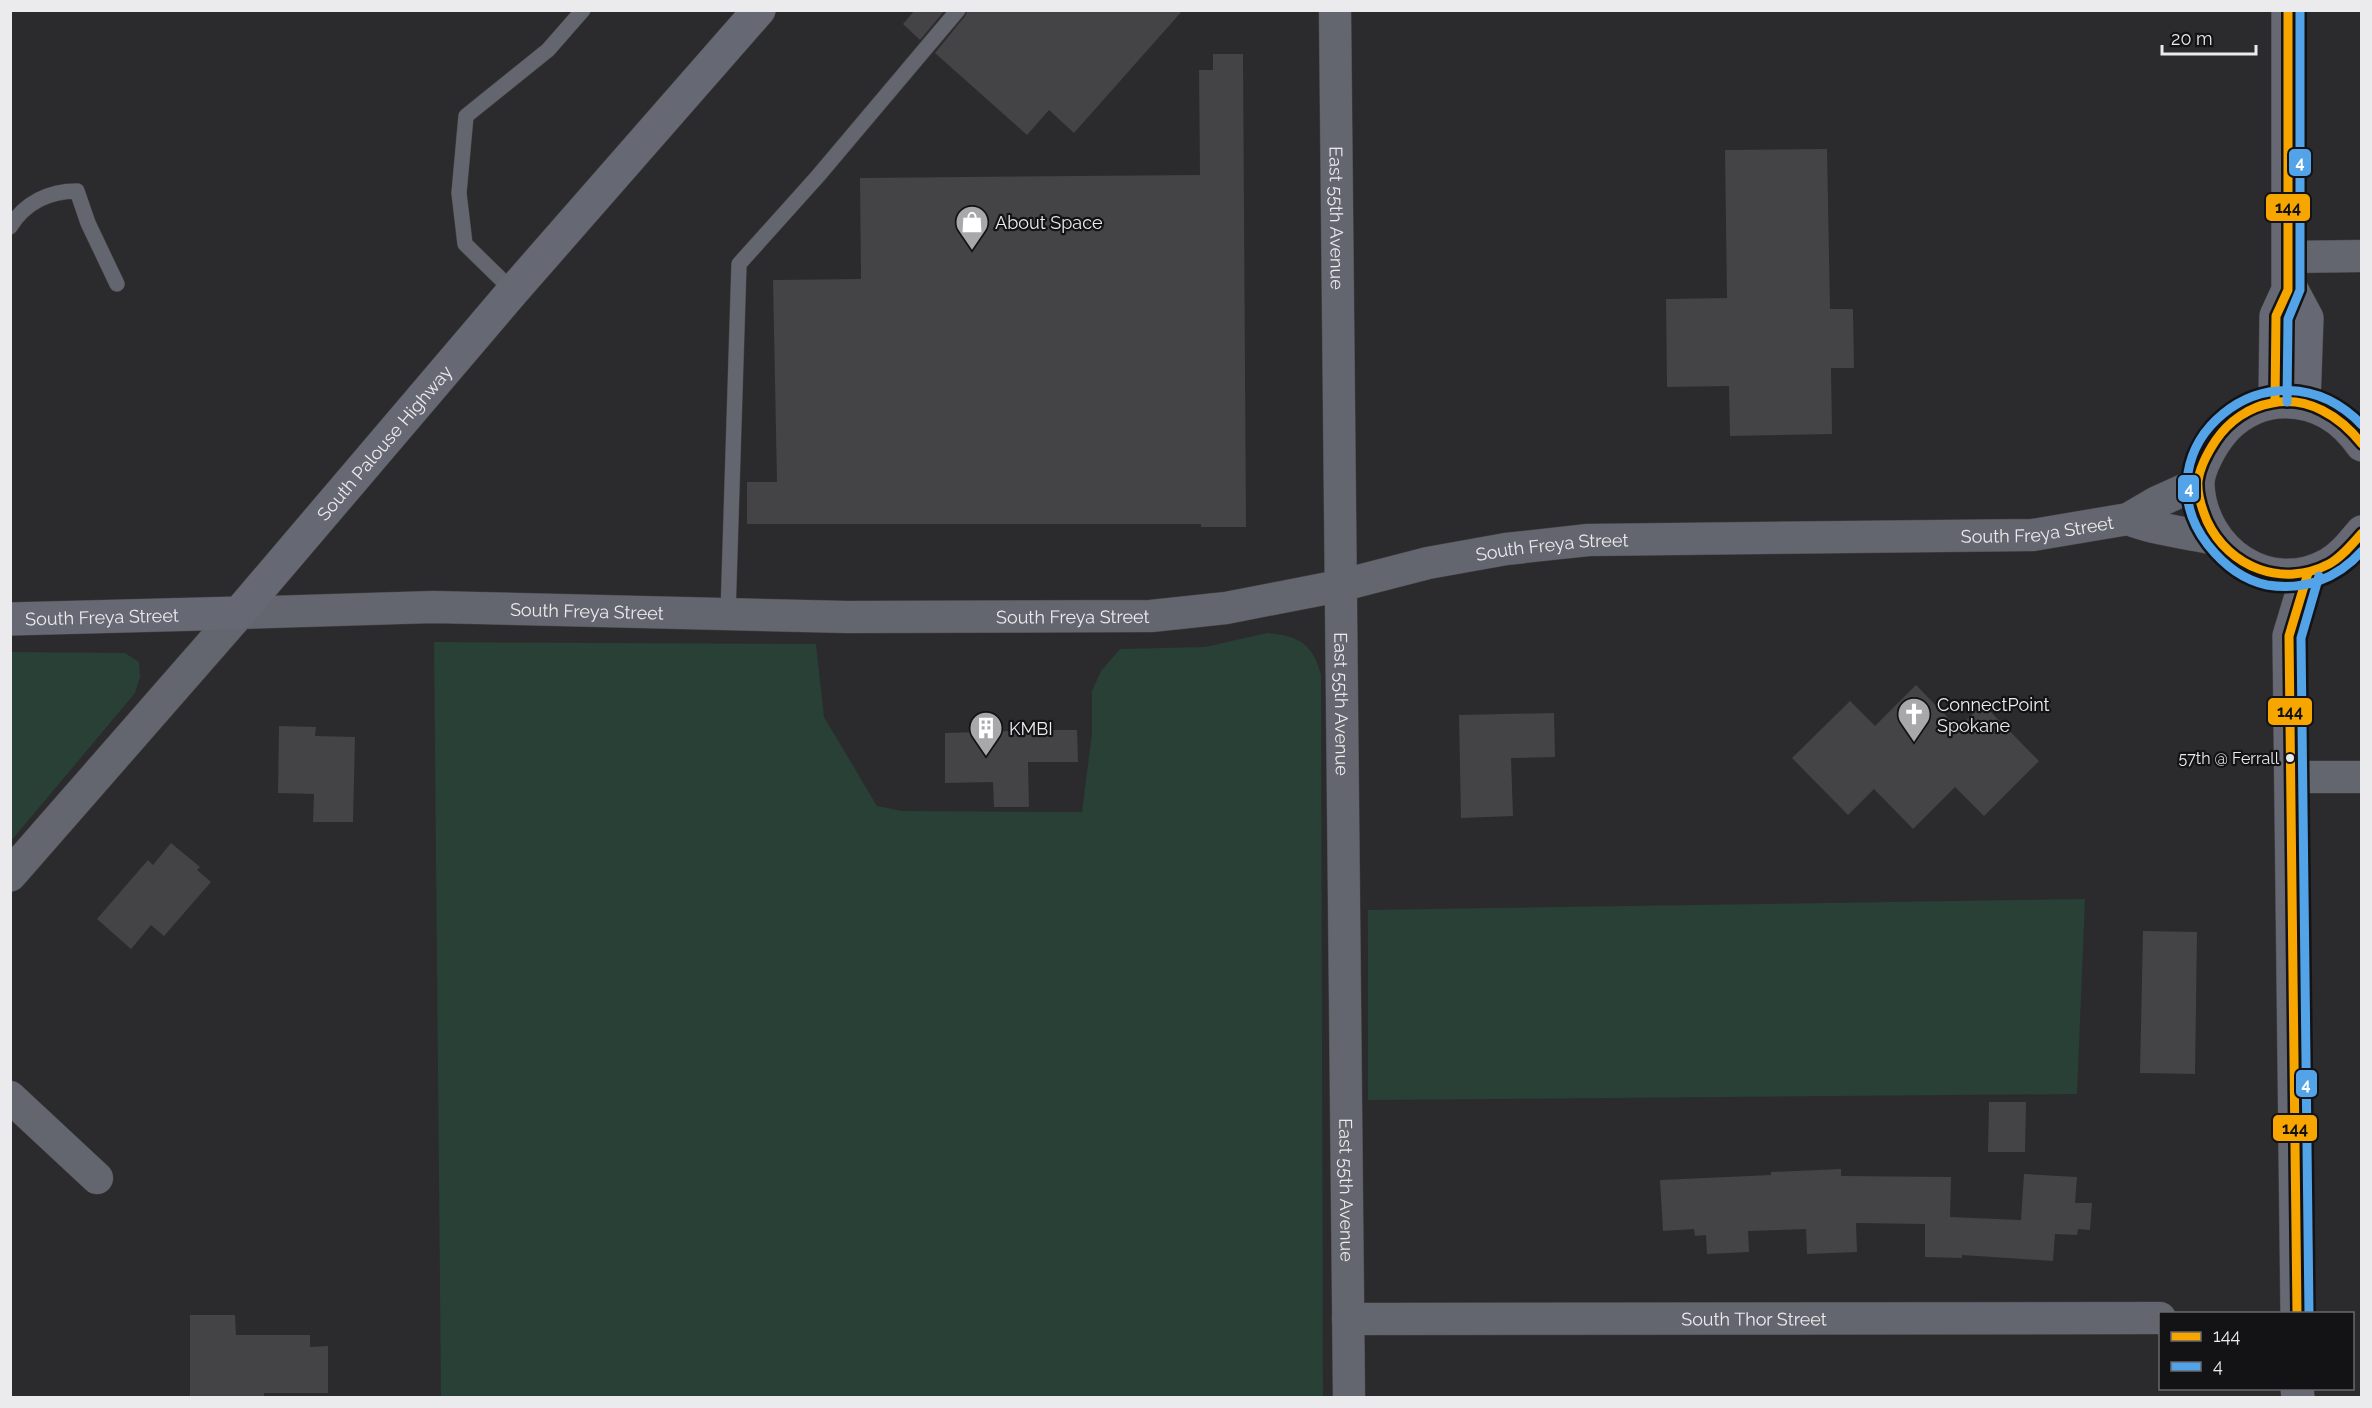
<svg xmlns="http://www.w3.org/2000/svg" width="2372" height="1408" viewBox="0 0 2372 1408" font-family="Raleway,sans-serif">
<style>
.green{fill:#284035}
.building{fill:#444346}
.lines{fill:none;stroke-linecap:round;stroke-linejoin:round}
.service-casing{stroke:#464647;stroke-width:16}
.minor-casing{stroke:#464647;stroke-width:33}
.tertiary-casing{stroke:#464647;stroke-width:34}
.secondary-casing{stroke:#464647;stroke-width:34}
.service{stroke:#64666f;stroke-width:15}
.minor{stroke:#64666f;stroke-width:32}
.tertiary{stroke:#64666f;stroke-width:33}
.secondary{stroke:#666873;stroke-width:33}
.bus-1-casing{stroke:#131215;stroke-width:14}
.bus-2-casing{stroke:#131215;stroke-width:14}
.bus-1{stroke:#f7a600;stroke-width:9}
.bus-2{stroke:#53a3e8;stroke-width:9}
.bus-dot{fill:#ebeaed;stroke:#131215;stroke-width:2}
.labels{text-anchor:middle;dominant-baseline:central;stroke-width:4.5;stroke-linejoin:round;paint-order:stroke}
.bus-label{font-size:16px;fill:#ebeaed;stroke:#131215;text-anchor:end}
.street-label{font-size:18px;fill:#ebeaed;stroke:#131215}
.poi-label{font-size:18px;fill:#ebeaed;stroke:#131215;text-anchor:start}
.line-badge{stroke:#131215;stroke-width:2}
.badge-label{font-size:16px;text-anchor:middle;font-weight:bold;fill:#fff}
.pale-badge-label{font-size:16px;text-anchor:middle;font-weight:bold;fill:#111}
</style>
<rect width="100%" height="100%" fill="#2b2a2d"/>
<!-- green -->
<g class="green">
<path d="M1267,633C1298,636 1313,643 1321,675L1323,1397H441L434,642L816,644L824,717L877,806L902,811L1082,812L1092,733V691L1101,671L1120,649L1205,647Z"/>
<polygon points="11,652 125,653 139,662 140,677 135,693 11,841"/>
<polygon points="2085,899 2077,1094 1368,1100 1368,910"/>
</g>
<!-- building -->
<g class="building">
<polygon points="915,10 945,10 920,40 903,24"/>
<polygon points="968,10 1183,10 1074,133 1049,110 1027,135 935,53 965,16"/>
<polygon points="1213,54 1243,54 1246,527 1201,527 1201,524 747,524 747,482 777,482 773,280 861,279 860,178 1200,175 1199,70 1213,70"/>
<polygon points="1827,149 1830,309 1853,309 1854,368 1831,368 1832,434 1730,436 1729,386 1667,387 1666,299 1727,298 1725,150"/>
<polygon points="1916,685 1958,728 1983,704 2039,761 1984,816 1955,787 1913,829 1874,789 1848,815 1792,758 1850,701 1875,726"/>
<polygon points="1554,713 1555,757 1511,758 1513,816 1461,818 1459,715"/>
<polygon points="279,726 316,727 315,736 355,737 353,822 313,822 314,794 278,793"/>
<polygon points="1041,730 1077,730 1078,762 1028,762 1029,807 994,807 993,782 945,783 945,733"/>
<polygon points="171,843 200,867 197,870 211,882 164,936 151,925 131,949 97,919 148,860 153,865"/>
<polygon points="2143,931 2197,932 2195,1074 2140,1073"/>
<polygon points="1989,1102 2026,1102 2025,1152 1988,1152"/>
<polygon points="1841,1169 1841,1176 1951,1177 1950,1217 2021,1220 2024,1174 2077,1177 2075,1203 2092,1203 2090,1230 2078,1229 2077,1235 2055,1234 2053,1261 1962,1255 1962,1258 1925,1257 1925,1224 1856,1223 1857,1252 1807,1254 1806,1229 1748,1231 1749,1252 1707,1254 1706,1235 1695,1236 1694,1229 1663,1231 1660,1180 1771,1175 1771,1172"/>
<polygon points="190,1315 235,1315 236,1335 310,1335 310,1347 328,1346 328,1393 264,1393 264,1398 190,1398"/>
</g>
<g class="lines">
<!-- service casing -->
<g class="service-casing">
<g id="service">
<path d="M10,227C25,202 50,191 77,191L88,223L117,284"/>
<polyline points="513,291 465,244 459,193 466,116 548,50 583,10"/>
<polyline points="728,614 739,264 818,176 958,10"/>
</g>
</g>
<!-- minor casing -->
<g class="minor-casing">
<g id="minor">
<path id="s1" d="M1335,10L1349,1398"/>
<polyline points="2288,257 2362,256"/>
<path d="M2128,519C2156,530 2187,533 2216,539"/>
<path id="s2" d="M239,613L433,607L847,617L1151,616L1226,608L1339,586L1428,563L1506,549L1588,540L2033,535L2128,519L2157,502L2197,484"/>
<polyline points="2292,777 2362,777"/>
<polyline points="10,1097 97,1178"/>
<path id="s3" d="M1348,1319L2160,1318"/>
</g>
</g>
<!-- tertiary casing -->
<g class="tertiary-casing">
<polyline id="tertiary" points="10,875 239,613"/>
</g>
<!-- secondary casing -->
<g class="secondary-casing">
<g id="secondary">
<polyline points="2288,290 2292,290 2307,318 2304,403"/>
<polyline points="2275,402 2276,316 2288,290 2288,10"/>
<path d="M2362,445C2342,416 2313,399 2277,402C2256,404 2235,416 2222,432C2212,444 2197,470 2198,486C2202,551 2269,598 2329,564C2343,556 2352,544 2362,532"/>
<path id="s4" d="M10,619L239,613L513,291L759,10"/>
<polyline points="2297,1314 2289,636 2308,573"/>
<polyline points="2297,1388 2298,1398"/>
</g>
</g>
<!-- service -->
<use href="#service" class="service"/>
<!-- minor -->
<use href="#minor" class="minor"/>
<!-- tertiary -->
<use href="#tertiary" class="tertiary"/>
<!-- secondary -->
<use href="#secondary" class="secondary"/>
<!-- bus-1 casing -->
<g class="bus-1-casing">
<g id="bus-1">
<polyline points="2275,402 2276,316 2288,290 2288,10"/>
<path d="M2362,444C2340,416 2308,396 2272,403C2249,407 2229,421 2216,440C2208,452 2200,466 2198,481C2197,494 2202,509 2207,521C2229,568 2283,588 2329,564C2342,557 2352,544 2362,533"/>
<polyline points="2297,1314 2289,636 2308,573"/>
</g>
</g>
<!-- bus-2 casing -->
<g class="bus-2-casing">
<g id="bus-2">
<polyline points="2287,402 2288,319 2300,290 2300,10"/>
<path d="M2362,425C2271,331 2134,449 2208,545C2223,564 2243,580 2267,585C2304,591 2337,579 2362,551"/>
<polyline points="2309,1314 2301,638 2319,576"/>
</g>
</g>
<!-- bus-1 -->
<use href="#bus-1" class="bus-1"/>
<!-- bus-2 -->
<use href="#bus-2" class="bus-2"/>
</g>
<!-- icons -->
<defs>
<g id="shop-pin" transform="scale(1.725)"><path d="M0 17L-7.5 6A9.5 9.5 0 1 1 7.5 6Z" fill="#a8a7aa" stroke="#131215"/><path d="M-5-2.5h2.3a2.7 3.5 0 0 1 5.4 0H5L5.5 6h-11ZM-1.5-2.5h3a1.5 2.3 0 0 0-3 0Z" fill="#fff"/></g>
<g id="church-pin" transform="scale(1.725)"><path d="M0 17L-7.5 6A9.5 9.5 0 1 1 7.5 6Z" fill="#a8a7aa" stroke="#131215"/><path d="M-1.2-6h2.4v3.5h3.3v2.4h-3.3V6h-2.4V-.1h-3.3v-2.4h3.3Z" fill="#fff"/></g>
<g id="building-pin" transform="scale(1.725)"><path d="M0 17L-7.5 6A9.5 9.5 0 1 1 7.5 6Z" fill="#a8a7aa" stroke="#131215"/><path d="M-4-6H4V6H1V3H-1V6H-4ZM-2.5-4.3h1.7v1.8h-1.7ZM.8-4.3h1.7v1.8H.8ZM-2.5-1h1.7V.8h-1.7ZM.8-1h1.7V.8H.8Z" fill="#fff"/></g>
</defs>
<g fill-rule="evenodd">
<use href="#shop-pin" x="972" y="222"/>
<use href="#church-pin" x="1914" y="714"/>
<use href="#building-pin" x="986" y="728"/>
</g>
<!-- markers -->
<circle class="bus-dot" cx="2290" cy="758" r="5"/>
<g class="labels">
<!-- bus labels -->
<g class="bus-label">
<text x="2279" y="758">57th @ Ferrall</text>
</g>
<!-- street labels -->
<g class="street-label">
<text stroke="none"><textPath href="#s1" startOffset="208">East 55th Avenue</textPath></text>
<text stroke="none"><textPath href="#s4" startOffset="453">South Palouse Highway</textPath></text>
<text stroke="none"><textPath href="#s2" startOffset="1806">South Freya Street</textPath></text>
<text stroke="none"><textPath href="#s2" startOffset="1320">South Freya Street</textPath></text>
<text stroke="none"><textPath href="#s2" startOffset="348">South Freya Street</textPath></text>
<text stroke="none"><textPath href="#s4" startOffset="92">South Freya Street</textPath></text>
<text stroke="none"><textPath href="#s2" startOffset="834">South Freya Street</textPath></text>
<text stroke="none"><textPath href="#s1" startOffset="694">East 55th Avenue</textPath></text>
<text stroke="none"><textPath href="#s1" startOffset="1180">East 55th Avenue</textPath></text>
<text stroke="none"><textPath href="#s3" startOffset="406">South Thor Street</textPath></text>
</g>
<!-- poi labels -->
<g class="poi-label">
<text x="995" y="222">About Space</text>
<text x="1937" y="704">ConnectPoint<tspan x="1937" dy="21">Spokane</tspan></text>
<text x="1009" y="728">KMBI</text>
</g>
</g>
<g class="line-badge">
<rect x="2288" y="148" width="24" height="29" rx="6" fill="#53a3e8"/>
<rect x="2265" y="193" width="46" height="29" rx="6" fill="#f7a600"/>
<rect x="2177" y="474" width="23" height="29" rx="6" fill="#53a3e8"/>
<rect x="2267" y="697" width="46" height="29" rx="6" fill="#f7a600"/>
<rect x="2295" y="1069" width="23" height="29" rx="6" fill="#53a3e8"/>
<rect x="2272" y="1114" width="46" height="28" rx="6" fill="#f7a600"/>
</g>
<g class="badge-label">
<text x="2300" y="168">4</text>
<text x="2189" y="494">4</text>
<text x="2306" y="1090">4</text>
</g>
<g class="pale-badge-label">
<text x="2288" y="213">144</text>
<text x="2290" y="717">144</text>
<text x="2295" y="1134">144</text>
</g>
<!-- border -->
<rect width="2372" height="1408" fill="none" stroke="#ebeaed" stroke-width="24"/>
<!-- legend -->
<rect x="2159" y="1312" width="195" height="78" fill="#131215" stroke="#69686b" stroke-width="1.5"/>
<rect x="2171" y="1332" width="30" height="9" fill="#f7a600" stroke="#69686b" stroke-width="1.5"/>
<text x="2213" y="1342" font-size="18" fill="#ebeaed">144</text>
<rect x="2171" y="1362" width="30" height="9" fill="#53a3e8" stroke="#69686b" stroke-width="1.5"/>
<text x="2213" y="1372" font-size="18" fill="#ebeaed">4</text>
<!-- scale -->
<path d="M2162 45v9h94v-9" fill="none" stroke="#ebeaed" stroke-width="3"/>
<text x="2171" y="45" font-size="18" fill="#ebeaed" stroke="#131215" stroke-width="4.5" paint-order="stroke">20 m</text>
</svg>
